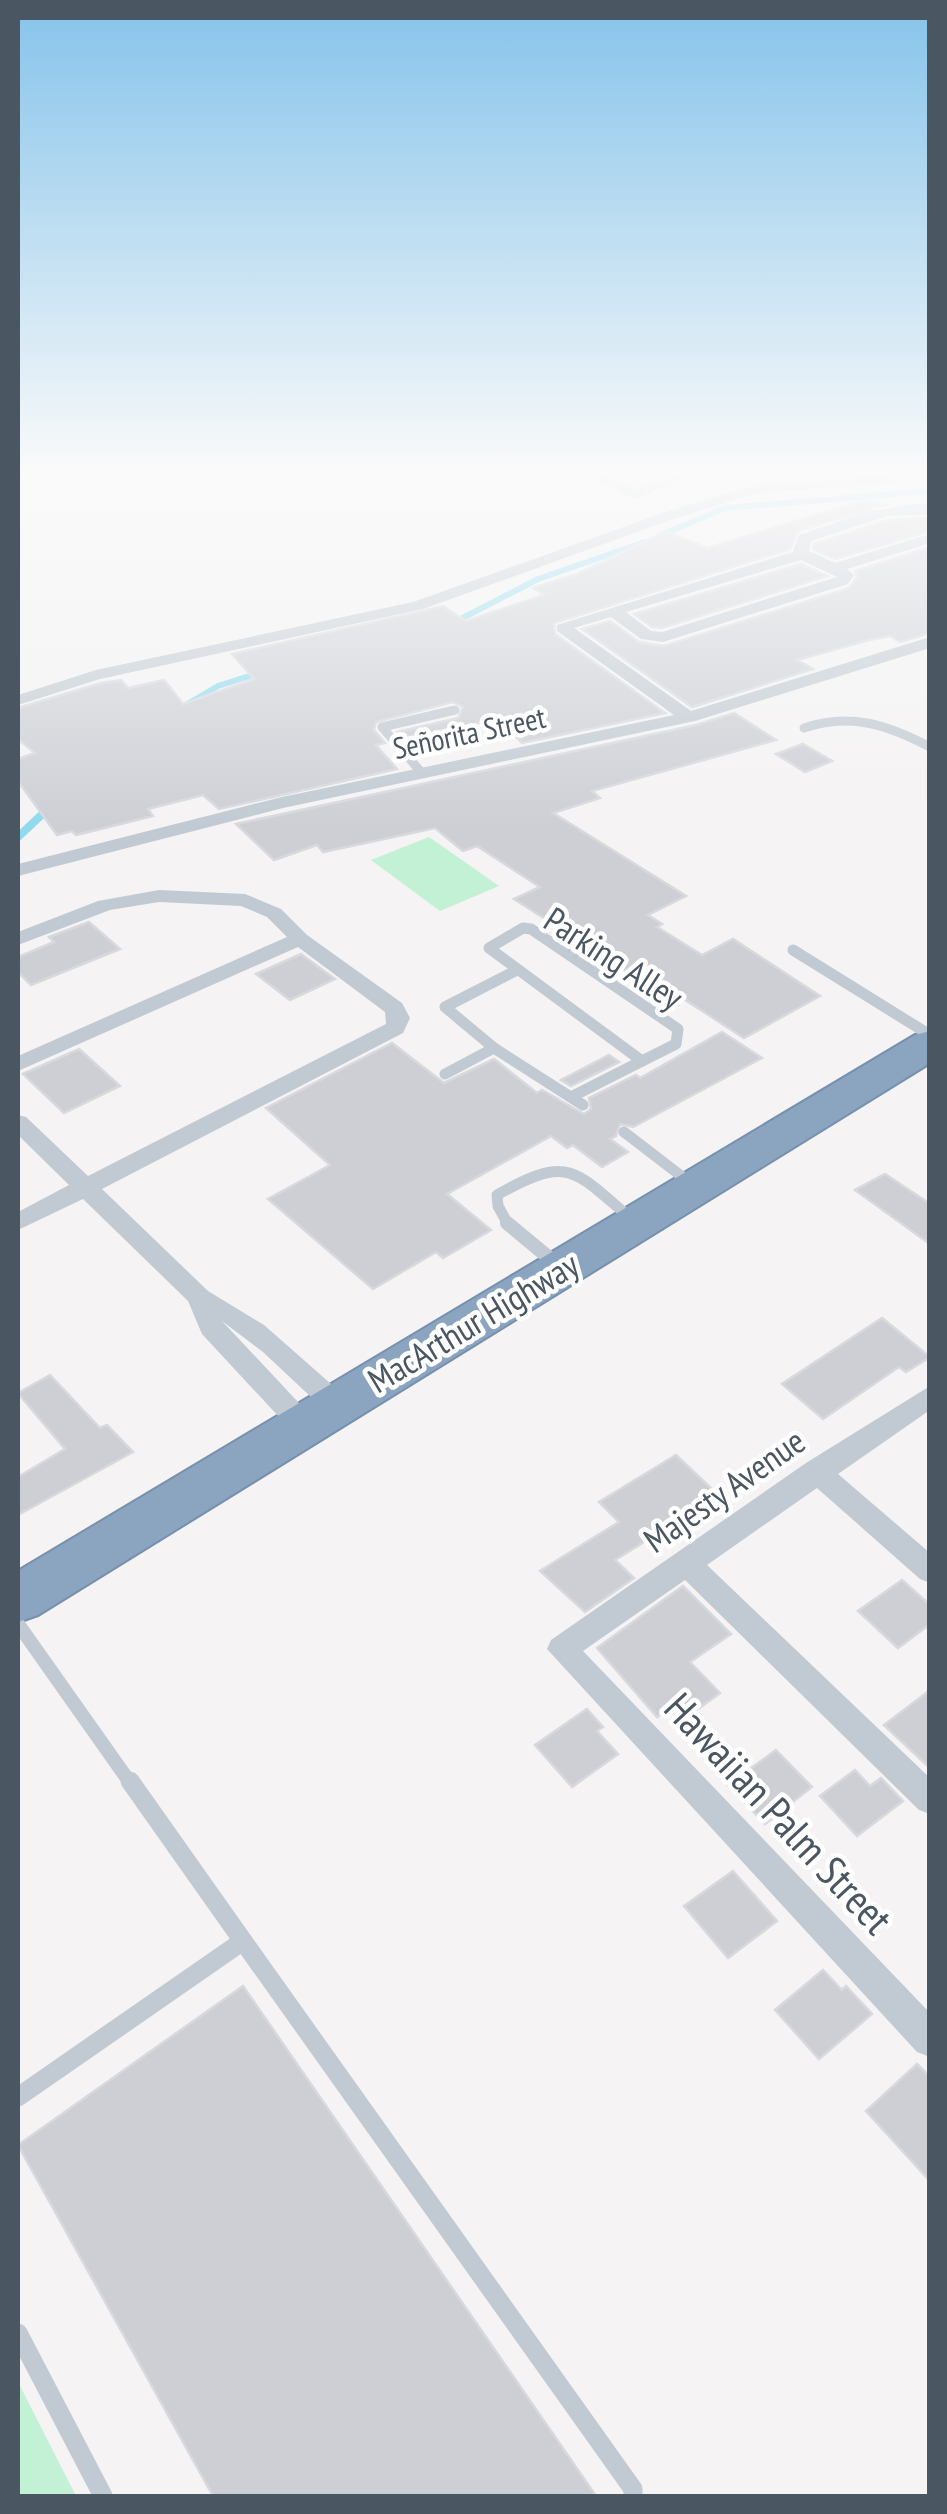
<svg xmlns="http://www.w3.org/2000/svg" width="947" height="2514" viewBox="0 0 947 2514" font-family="'PT Sans Narrow',sans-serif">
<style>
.green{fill:#c3f1d5}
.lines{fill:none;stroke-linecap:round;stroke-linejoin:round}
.stream-far1{stroke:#90daee;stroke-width:6}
.stream{stroke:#90daee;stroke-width:8}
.building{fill:#cdcfd5;stroke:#d7d9de;stroke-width:2.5}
.highway-casing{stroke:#7690ad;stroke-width:4}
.lane-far3{stroke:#c1cad2;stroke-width:9}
.lane-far2{stroke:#c1cad2;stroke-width:11}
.lane-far1{stroke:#c1cad2;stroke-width:14}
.lane{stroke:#c1cad2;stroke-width:19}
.street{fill:#c1cad2;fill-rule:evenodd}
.highway{fill:#8ba5c1;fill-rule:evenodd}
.labels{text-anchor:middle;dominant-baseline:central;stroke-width:9;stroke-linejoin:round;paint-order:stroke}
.far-street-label{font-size:30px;fill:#4a5661;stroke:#fff}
.street-label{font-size:35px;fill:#4a5661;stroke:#fff}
.near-street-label{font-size:42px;fill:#4a5661;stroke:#fff}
</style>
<rect width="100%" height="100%" fill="#f5f3f3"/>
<!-- green -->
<g class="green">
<polygon points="429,837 499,886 440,911 371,860"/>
<polygon points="18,2382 76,2496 18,2496"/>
</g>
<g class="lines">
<!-- stream-far1 -->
<g class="stream-far1">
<polyline points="659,536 725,508 930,491"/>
<polyline points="453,623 538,579 645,542"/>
<polyline points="186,705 218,686 259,673"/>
</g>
<!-- stream -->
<polyline class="stream" points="18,837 51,806"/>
</g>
<!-- building -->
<g class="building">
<polygon points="865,500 886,505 798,531 790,549 554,623 555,634 665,713 522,743 499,719 403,738 397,732 458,718 463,707 453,702 376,722 374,730 385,743 376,745 397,769 219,809 203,795 148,809 153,816 76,835 72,831 57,835 18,781 18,759 35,753 18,739 18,708 101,683 121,680 128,688 164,680 183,704 254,679 232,654 443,606 466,621 544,595 533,588 577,574 666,531 707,548"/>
<polygon points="930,518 930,531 835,559 813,549 814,544 888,520"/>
<polygon points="930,547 930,633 900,642 890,636 869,640 797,660 813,669 692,707 582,629 610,621 639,642 664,646 849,588 857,577 855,571"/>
<polygon points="801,564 827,576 662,628 652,627 634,614"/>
<polygon points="734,713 776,740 592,791 600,798 553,813 686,896 648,915 662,924 657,927 702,955 733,939 820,996 744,1038 636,968 628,972 514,899 540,887 477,846 463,851 435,828 323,852 317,845 274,860 236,824 696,725"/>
<polygon points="803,744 832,761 805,772 776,754"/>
<polygon points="89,922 120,949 31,985 18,972 18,957 54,942 49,937"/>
<polygon points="301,954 335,979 290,1000 256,974"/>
<polygon points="722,1032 762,1058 633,1127 620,1124 616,1136 610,1139 628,1152 602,1167 573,1145 567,1148 551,1136 447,1194 491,1230 443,1258 436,1252 373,1289 268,1199 330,1165 266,1108 392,1043 444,1083 494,1059 537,1093 542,1090 584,1114 591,1109 589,1098 636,1075 640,1078"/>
<polygon points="79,1049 120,1086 64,1113 23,1074"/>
<polygon points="609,1055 619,1062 571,1086 561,1080"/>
<polygon points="885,1174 930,1204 930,1244 855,1190"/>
<polygon points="882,1318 930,1357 906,1372 899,1367 823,1419 782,1384"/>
<polygon points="50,1375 100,1428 107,1425 133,1452 18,1515 18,1477 65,1449 18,1393"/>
<polygon points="676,1455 714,1491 696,1503 704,1511 671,1531 667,1528 615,1560 634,1578 585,1612 540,1571 619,1522 599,1502"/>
<polygon points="902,1580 930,1605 930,1624 898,1648 858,1611"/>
<polygon points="683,1586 731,1634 690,1662 720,1693 691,1714 679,1701 657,1717 597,1648"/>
<polygon points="930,1690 930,1768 884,1725"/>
<polygon points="587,1709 603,1727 597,1731 618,1754 572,1787 535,1745"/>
<polygon points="776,1750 812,1787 765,1824 728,1785"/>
<polygon points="855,1770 870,1786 881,1778 903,1801 857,1836 820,1796"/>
<polygon points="733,1871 777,1921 728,1958 684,1906"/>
<polygon points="823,1970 842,1990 846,1986 872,2014 819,2059 775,2010"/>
<polygon points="243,1986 596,2496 213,2496 18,2145"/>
<polygon points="917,2064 930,2077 930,2181 866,2111"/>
</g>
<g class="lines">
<!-- highway casing -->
<g class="highway-casing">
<polygon id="highway" points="930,1031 930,1063 38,1615 18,1622 18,1571 915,1035"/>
</g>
<!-- lane-far3 -->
<g class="lane-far3">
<path d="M804,728C850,712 888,725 930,747"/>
<polyline points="421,772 382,727 455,710"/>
</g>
<!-- lane-far2 -->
<g class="lane-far2">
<polygon points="523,928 531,929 678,1029 676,1044 642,1061 489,948"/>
<polyline points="793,950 930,1035"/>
<polyline points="517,970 445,1007 494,1048 583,1105"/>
<polyline points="445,1074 494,1048"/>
<polyline points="571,1097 642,1061"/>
<polyline points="624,1132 693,1185"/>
<path d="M509,1226L498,1206L497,1195C571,1153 574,1171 634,1221"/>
</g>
<!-- lane-far1 -->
<g class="lane-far1">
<polyline points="507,1223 559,1266"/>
<polyline points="18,1624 131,1784"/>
</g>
<!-- lane -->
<g class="lane">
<polyline points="243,1941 633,2489 633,2496"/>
<polyline points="18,2097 243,1941 130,1781"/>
<polyline points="18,2333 103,2496"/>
</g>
<!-- street -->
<g class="street">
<polygon points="370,475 423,475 389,483"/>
<polygon points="586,475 605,475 635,490 674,475 694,475 634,499"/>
<polygon points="885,475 930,475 930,480 758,493 673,519 423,609 100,679 18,705 18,695 96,670 413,602 663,513 752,486"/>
<path d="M919,503L930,505V514L887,516L811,541L809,551L835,563L930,534V543L847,569L854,575L848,584L663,642L641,639L611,617L574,628L691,711L930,637V648L695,721L283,808L18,876V864L282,797L674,715L557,631V625L793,552L799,535L863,513ZM801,560L837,577L662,632L651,631L626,612Z"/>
<polygon points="159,890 245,894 281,909 307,935 402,1003 410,1018 403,1033 102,1189 208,1291 264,1325 347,1398 351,1405 347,1412 327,1412 263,1352 222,1321 313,1418 317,1425 313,1432 303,1435 293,1432 202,1334 188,1301 83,1199 18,1230 18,1212 69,1185 18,1135 18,1115 26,1117 88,1176 386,1024 385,1012 298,947 18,1071 18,1056 287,937 267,917 241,906 159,902 110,910 18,945 18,932 98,901"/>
<polygon points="930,1386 930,1410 838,1474 930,1553 930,1583 920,1579 817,1488 707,1565 930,1778 930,1814 919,1810 685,1580 583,1651 930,2013 930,2057 917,2052 547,1649 551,1640 806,1463"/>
</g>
<!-- highway -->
<use href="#highway" class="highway"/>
</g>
<!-- sky -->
<linearGradient id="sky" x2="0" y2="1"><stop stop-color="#85c3ea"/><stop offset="0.57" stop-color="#fafafa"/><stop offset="1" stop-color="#fafafa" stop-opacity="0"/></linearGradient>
<rect width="947" height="827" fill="url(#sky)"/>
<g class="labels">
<!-- far-street labels -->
<g class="far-street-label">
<text transform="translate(469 732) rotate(-12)">Señorita Street</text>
</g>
<!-- street labels -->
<g class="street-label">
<text transform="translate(614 958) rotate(33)">Parking Alley</text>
<text transform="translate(473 1322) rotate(-31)">MacArthur Highway</text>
<text transform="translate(724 1490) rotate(-35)">Majesty Avenue</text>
</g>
<!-- near-street labels -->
<g class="near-street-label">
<text transform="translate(779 1813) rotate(47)">Hawaiian Palm Street</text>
</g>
</g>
<!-- border -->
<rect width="947" height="2514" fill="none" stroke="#4a5661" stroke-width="40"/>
</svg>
